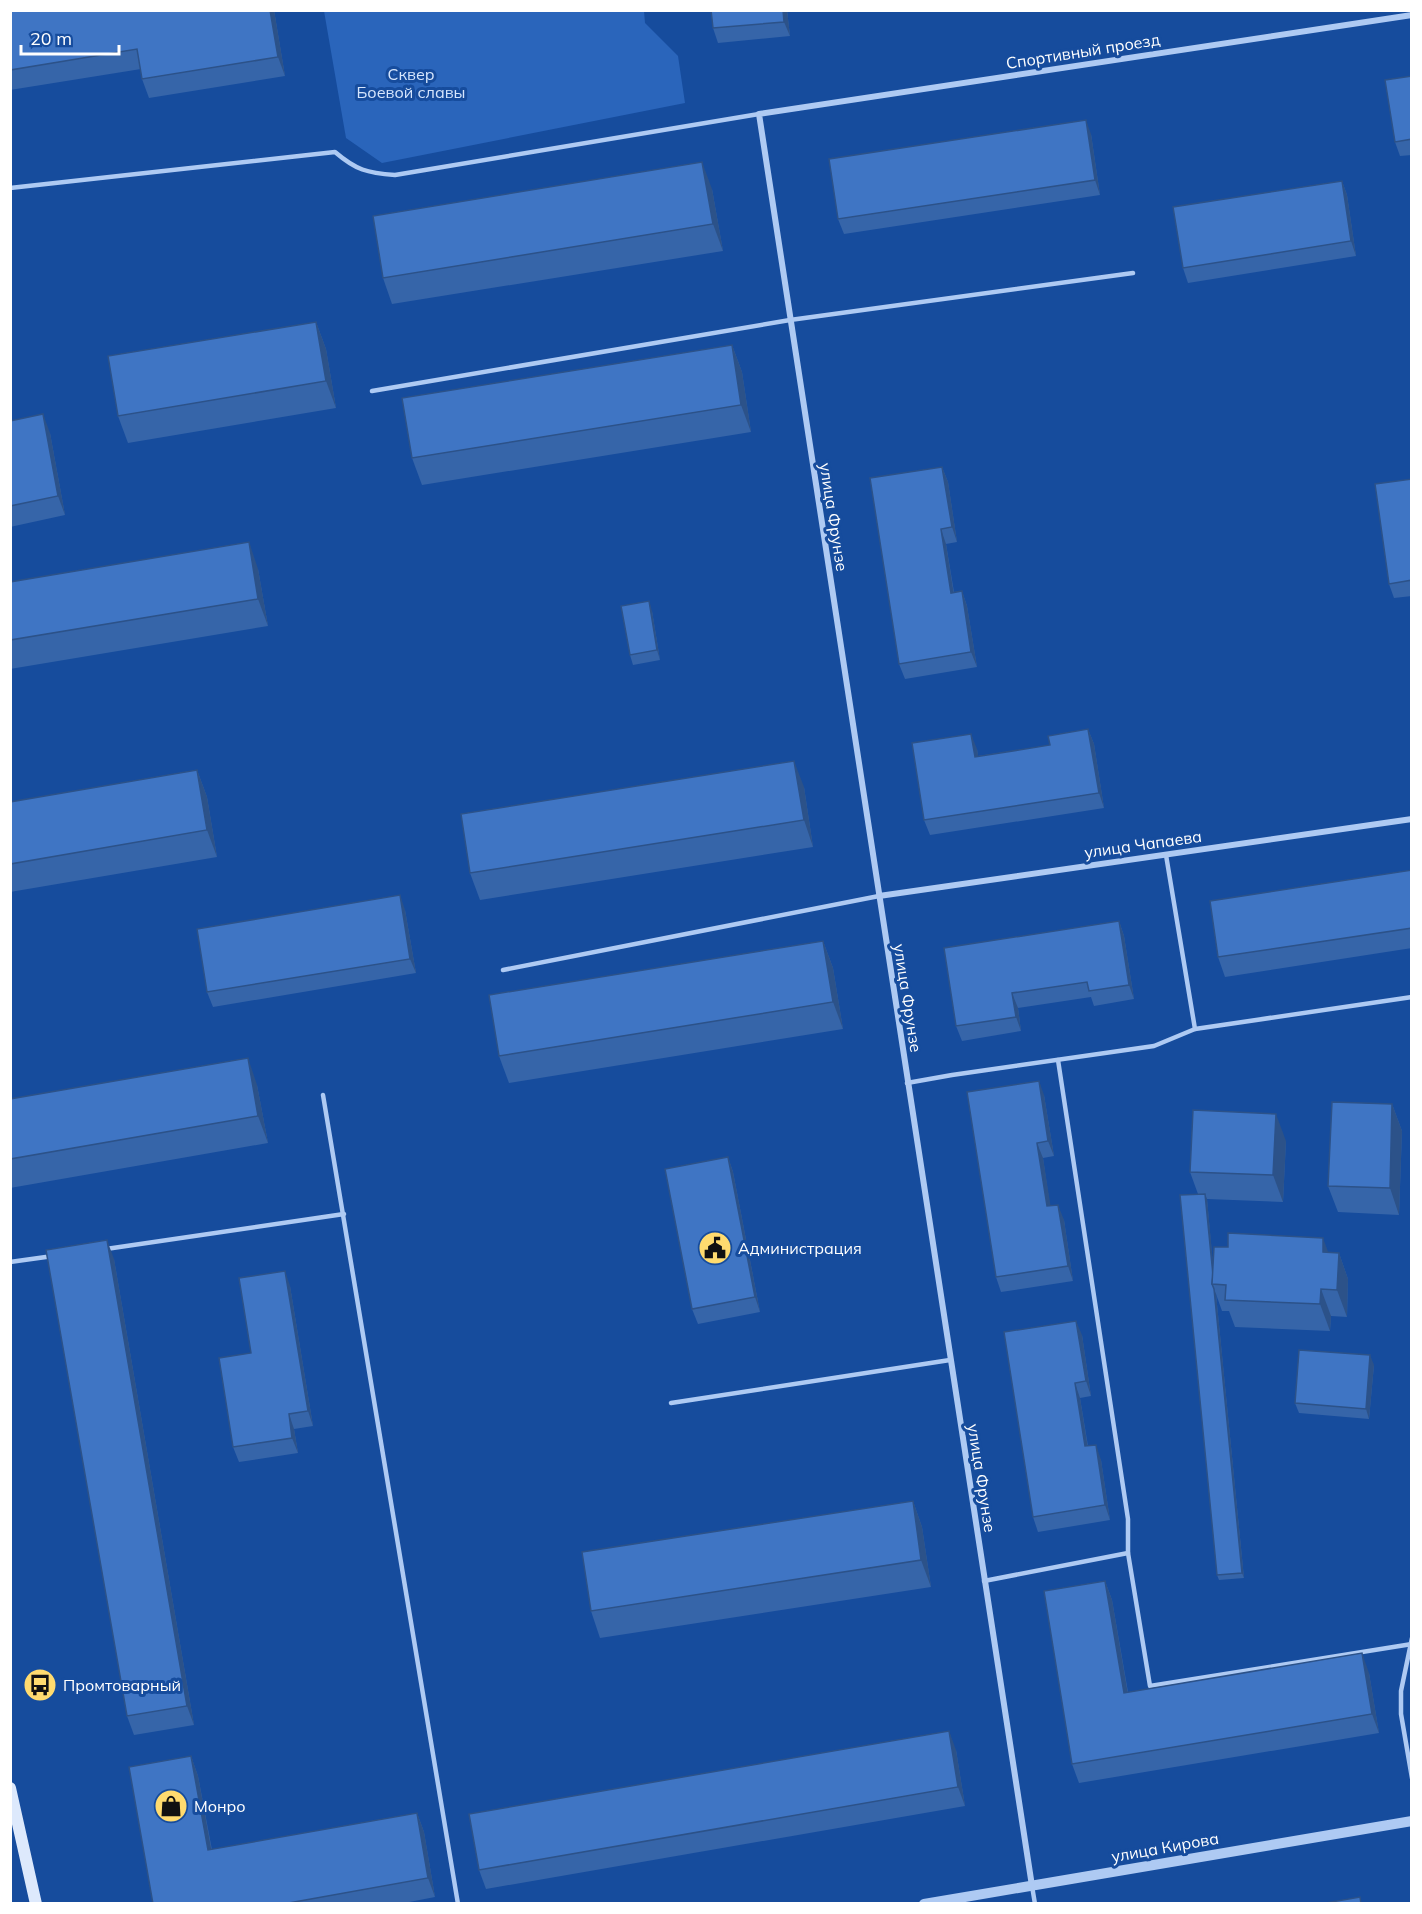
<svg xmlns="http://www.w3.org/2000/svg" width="1422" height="1914" viewBox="0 0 1422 1914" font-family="Mulish,sans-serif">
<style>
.green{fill:#2a65bb}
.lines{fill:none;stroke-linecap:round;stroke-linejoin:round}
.service{stroke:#aecaf3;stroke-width:4.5}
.minor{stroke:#aecaf3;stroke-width:6}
.tertiary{stroke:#aecaf3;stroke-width:10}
.secondary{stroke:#dde9fc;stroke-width:12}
.wall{fill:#3665a9}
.shaded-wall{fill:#2c5289}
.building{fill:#3f75c4;stroke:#2c5289;stroke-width:1.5}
.labels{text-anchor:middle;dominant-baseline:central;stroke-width:6;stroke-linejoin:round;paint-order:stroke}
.street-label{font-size:16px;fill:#fff;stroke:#164c9d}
.park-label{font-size:16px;fill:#d6e6fd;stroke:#164c9d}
.poi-label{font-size:16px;fill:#fff;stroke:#164c9d;text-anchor:start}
</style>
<rect width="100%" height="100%" fill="#164c9d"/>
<!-- green -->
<polygon class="green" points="324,11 644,11 645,23 678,56 685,103 382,163 346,138"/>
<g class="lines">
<!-- service -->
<g class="service">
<path d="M10,188L335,152C356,170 367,173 395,175L759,114"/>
<polyline points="372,391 790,320 1133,273"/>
<polyline points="1166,855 1195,1029"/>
<polyline points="503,970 879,896"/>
<polyline points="1058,1060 1128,1519 1128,1553 1150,1686 1412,1644"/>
<polyline points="907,1083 952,1075 1154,1046 1195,1029 1412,997"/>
<polyline points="323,1095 458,1904"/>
<polyline points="106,1249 344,1214"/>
<polyline points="10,1262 53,1256"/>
<polyline points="671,1403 950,1360"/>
<polyline points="984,1581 1128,1553"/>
<polyline points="1412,1638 1401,1691 1401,1714 1412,1778"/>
<polyline points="1032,1886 1035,1904"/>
</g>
<!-- minor -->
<g class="minor">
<polyline points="879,896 1412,819"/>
<polyline points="1032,1886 759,114 1412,15"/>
</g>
<!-- tertiary -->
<polyline class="tertiary" points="924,1904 1412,1821"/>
<!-- secondary -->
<polyline class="secondary" points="10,1788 36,1904"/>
</g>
<!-- wall -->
<g class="wall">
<polygon points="10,10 274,10 285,76 149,98 142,79 141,69 10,90"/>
<polygon points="711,10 787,10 790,36 718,43 713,28"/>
<polygon points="1412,76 1412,155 1400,156 1395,142"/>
<polygon points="1091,134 1100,195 844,234 838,219"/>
<polygon points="1342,181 1347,195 1356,256 1188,283 1183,268"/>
<polygon points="712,189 723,251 392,304 383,278"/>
<polygon points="316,322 326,349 336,408 128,443 118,416"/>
<polygon points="732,345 742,372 751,432 422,485 412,458"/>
<polygon points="10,421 50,433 65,515 10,527"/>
<polygon points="942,467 948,482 957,542 946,544 954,592 962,591 967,606 977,667 905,679 899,664"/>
<polygon points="1412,479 1412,596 1394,598 1389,584"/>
<polygon points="258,569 268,626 10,669 10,582"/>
<polygon points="652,611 660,660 633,665 630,655"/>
<polygon points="1088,729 1094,744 1104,808 930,835 924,820 977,749 978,756 1050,745"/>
<polygon points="197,770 207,797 217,857 10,892 10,802"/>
<polygon points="804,787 813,847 480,900 470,873"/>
<polygon points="1412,870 1412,948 1225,977 1218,957"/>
<polygon points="405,910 416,973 213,1007 207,992"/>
<polygon points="1119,921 1124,936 1134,999 1094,1006 1091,997 1018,1008 1021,1031 962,1041 956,1026"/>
<polygon points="823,941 833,968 843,1029 509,1083 499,1056"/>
<polygon points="257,1085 268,1143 10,1188 10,1099"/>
<polygon points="1044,1095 1054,1156 1043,1158 1050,1206 1064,1220 1073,1281 1001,1292 996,1277"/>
<polygon points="1392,1104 1402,1131 1399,1215 1338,1212 1328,1186"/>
<polygon points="1286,1141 1283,1202 1207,1199 1213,1266 1328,1252 1339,1253 1348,1279 1347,1317 1331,1316 1330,1331 1235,1327 1229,1311 1222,1311 1216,1294 1244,1578 1219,1580 1217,1575 1198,1194 1190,1172"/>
<polygon points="728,1157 733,1172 760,1312 698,1324 692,1309"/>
<polygon points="114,1259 194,1725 134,1735 127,1716"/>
<polygon points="290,1286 313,1426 294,1429 298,1453 239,1462 233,1447 251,1353"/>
<polygon points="1082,1335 1091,1396 1080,1398 1088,1446 1101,1460 1110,1520 1038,1532 1033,1517"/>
<polygon points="1374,1365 1369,1419 1299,1413 1295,1403"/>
<polygon points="913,1501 922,1527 931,1587 600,1638 591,1611"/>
<polygon points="1105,1581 1112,1600 1128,1692 1369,1673 1379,1733 1079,1783 1072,1764"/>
<polygon points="956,1750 965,1806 486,1889 479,1870"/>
<polygon points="191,1756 198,1776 212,1850 417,1813 424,1832 435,1897 399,1904 153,1904"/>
</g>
<!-- shaded-wall -->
<g class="shaded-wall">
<polygon points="270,10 274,10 285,76 278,57"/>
<polygon points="783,10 787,10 790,36 784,22"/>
<polygon points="1086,120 1091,134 1100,195 1095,180"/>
<polygon points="702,162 712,189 723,251 713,224"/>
<polygon points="1342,181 1347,195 1356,256 1351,241"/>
<polygon points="316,322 326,349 336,408 326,381"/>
<polygon points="732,345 742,372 751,432 741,405"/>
<polygon points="43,414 50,433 65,515 58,496"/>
<polygon points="942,467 948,482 957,542 952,527"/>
<polygon points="941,529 946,544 956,608 951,593"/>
<polygon points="249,542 258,569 268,626 258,599"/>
<polygon points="962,591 967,606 977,667 971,652"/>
<polygon points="649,601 652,611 660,660 657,650"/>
<polygon points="1088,729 1094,744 1104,808 1099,793"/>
<polygon points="971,734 977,749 981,772 975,757"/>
<polygon points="794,761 804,787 813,847 804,820"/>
<polygon points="197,770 207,797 217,857 207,830"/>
<polygon points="400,895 405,910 416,973 410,959"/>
<polygon points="1119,921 1124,936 1134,999 1129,985"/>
<polygon points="823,941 833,968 843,1029 833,1002"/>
<polygon points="1012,993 1018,1008 1021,1031 1016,1017"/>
<polygon points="248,1058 257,1085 268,1143 258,1116"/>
<polygon points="1039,1081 1044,1095 1054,1156 1048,1141"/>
<polygon points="1392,1104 1402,1131 1399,1215 1390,1188"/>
<polygon points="1276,1114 1286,1141 1283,1202 1273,1175"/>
<polygon points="1037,1143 1043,1158 1053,1221 1047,1206"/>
<polygon points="728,1157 733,1172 760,1312 755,1297"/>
<polygon points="1205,1194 1207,1199 1215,1284 1214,1284"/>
<polygon points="1058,1205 1064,1220 1073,1281 1068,1266"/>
<polygon points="1323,1238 1333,1265 1323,1252"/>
<polygon points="107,1240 114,1259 194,1725 187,1706"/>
<polygon points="1339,1253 1348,1279 1347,1317 1337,1290"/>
<polygon points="285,1271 290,1286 313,1426 308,1411"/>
<polygon points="1214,1289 1216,1294 1244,1578 1242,1573"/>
<polygon points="1321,1289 1331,1316 1330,1331 1320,1304"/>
<polygon points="1076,1321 1082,1335 1091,1396 1086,1381"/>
<polygon points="1370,1355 1374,1365 1369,1419 1366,1409"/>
<polygon points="1075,1383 1080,1398 1090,1461 1085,1446"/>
<polygon points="289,1414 294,1429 298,1453 292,1438"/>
<polygon points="1096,1445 1101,1460 1110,1520 1105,1505"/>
<polygon points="913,1501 922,1527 931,1587 921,1560"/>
<polygon points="1105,1581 1112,1600 1131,1712 1124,1693"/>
<polygon points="1362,1653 1369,1673 1379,1733 1372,1714"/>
<polygon points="949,1731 956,1750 965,1806 958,1787"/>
<polygon points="191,1756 198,1776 215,1870 208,1850"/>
<polygon points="417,1813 424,1832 435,1897 428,1878"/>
</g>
<!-- building -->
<g class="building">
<polygon points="10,10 270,10 278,57 142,79 137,49 10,70"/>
<polygon points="711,10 783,10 784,22 713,28"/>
<polygon points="1412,76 1412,139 1395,142 1385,80"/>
<polygon points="1086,120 1095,180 838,219 829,159"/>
<polygon points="702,162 713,224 383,278 373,216"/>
<polygon points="1342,181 1351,241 1183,268 1173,207"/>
<polygon points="316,322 326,381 118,416 108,356"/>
<polygon points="732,345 741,405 412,458 402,398"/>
<polygon points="43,414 58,496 10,506 10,421"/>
<polygon points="942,467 952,527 941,529 951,593 962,591 971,652 899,664 870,478"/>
<polygon points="1412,479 1412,580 1389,584 1375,484"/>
<polygon points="249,542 258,599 10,640 10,582"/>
<polygon points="649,601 657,650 630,655 621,606"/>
<polygon points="1088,729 1099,793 924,820 912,743 971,734 975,757 1050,745 1048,736"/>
<polygon points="794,761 804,820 470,873 461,814"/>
<polygon points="197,770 207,830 10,864 10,802"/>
<polygon points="1412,870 1412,928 1218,957 1210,901"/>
<polygon points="400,895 410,959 207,992 197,929"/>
<polygon points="1119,921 1129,985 1089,991 1087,982 1012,993 1016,1017 956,1026 944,948"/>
<polygon points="823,941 833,1002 499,1056 489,995"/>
<polygon points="248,1058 258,1116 10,1159 10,1099"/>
<polygon points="1039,1081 1048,1141 1037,1143 1047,1206 1058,1205 1068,1266 996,1277 967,1092"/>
<polygon points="1332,1102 1392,1104 1390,1188 1328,1186"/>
<polygon points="1193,1110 1276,1114 1273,1175 1190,1172"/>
<polygon points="728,1157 755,1297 692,1309 665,1169"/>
<polygon points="1205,1194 1213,1275 1212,1284 1214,1289 1242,1573 1217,1575 1180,1195"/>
<polygon points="1228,1233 1323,1238 1323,1252 1339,1253 1337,1290 1321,1289 1320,1304 1225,1300 1226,1285 1212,1284 1214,1247 1228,1247"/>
<polygon points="107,1240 187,1706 127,1716 46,1250"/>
<polygon points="285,1271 308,1411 289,1414 292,1438 233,1447 219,1358 251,1353 239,1278"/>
<polygon points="1076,1321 1086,1381 1075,1383 1085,1446 1096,1445 1105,1505 1033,1517 1004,1332"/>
<polygon points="1299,1350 1370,1355 1366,1409 1295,1403"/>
<polygon points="913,1501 921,1560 591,1611 582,1552"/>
<polygon points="1105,1581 1124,1693 1362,1653 1372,1714 1072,1764 1044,1591"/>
<polygon points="949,1731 958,1787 479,1870 469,1814"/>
<polygon points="191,1756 208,1850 417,1813 428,1878 283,1904 153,1904 129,1767"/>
<polygon points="1360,1897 1361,1904 1320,1904"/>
</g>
<!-- icons -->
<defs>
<g id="civic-disc" transform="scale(1.725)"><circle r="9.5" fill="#ffdb6f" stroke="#164c9d"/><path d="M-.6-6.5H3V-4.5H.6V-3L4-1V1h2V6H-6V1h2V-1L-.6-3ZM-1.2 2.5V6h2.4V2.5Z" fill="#111"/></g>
<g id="bus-disc" transform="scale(1.725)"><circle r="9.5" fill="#ffdb6f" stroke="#164c9d"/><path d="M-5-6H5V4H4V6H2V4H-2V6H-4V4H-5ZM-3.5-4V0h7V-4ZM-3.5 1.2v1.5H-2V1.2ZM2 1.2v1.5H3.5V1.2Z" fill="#111"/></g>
<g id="shop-disc" transform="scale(1.725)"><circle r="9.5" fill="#ffdb6f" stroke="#164c9d"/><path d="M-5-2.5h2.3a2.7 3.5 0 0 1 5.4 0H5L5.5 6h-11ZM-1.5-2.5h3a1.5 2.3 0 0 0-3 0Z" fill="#111"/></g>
</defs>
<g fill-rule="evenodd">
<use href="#civic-disc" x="715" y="1248"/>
<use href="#bus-disc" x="40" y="1685"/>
<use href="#shop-disc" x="171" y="1806"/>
</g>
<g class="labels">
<!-- street labels -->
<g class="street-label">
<text transform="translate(1083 51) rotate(-9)">Спортивный проезд</text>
<text transform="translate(834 517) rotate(81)">улица Фрунзе</text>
<text transform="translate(1143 844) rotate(-8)">улица Чапаева</text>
<text transform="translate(908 998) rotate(81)">улица Фрунзе</text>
<text transform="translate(982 1478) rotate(81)">улица Фрунзе</text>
<text transform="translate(1165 1847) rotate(-10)">улица Кирова</text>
</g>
<!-- park labels -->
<g class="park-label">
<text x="411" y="74">Сквер<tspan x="411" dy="18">Боевой славы</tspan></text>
</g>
<!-- poi labels -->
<g class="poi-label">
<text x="738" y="1248">Администрация</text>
<text x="63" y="1685">Промтоварный</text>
<text x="194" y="1806">Монро</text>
</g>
</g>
<!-- border -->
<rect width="1422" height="1914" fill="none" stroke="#ffffff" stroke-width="24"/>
<!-- scale -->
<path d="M21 45v9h98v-9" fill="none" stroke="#ffffff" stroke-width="3"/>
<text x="30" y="45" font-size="18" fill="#ffffff" stroke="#164c9d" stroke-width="4.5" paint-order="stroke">20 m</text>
</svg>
